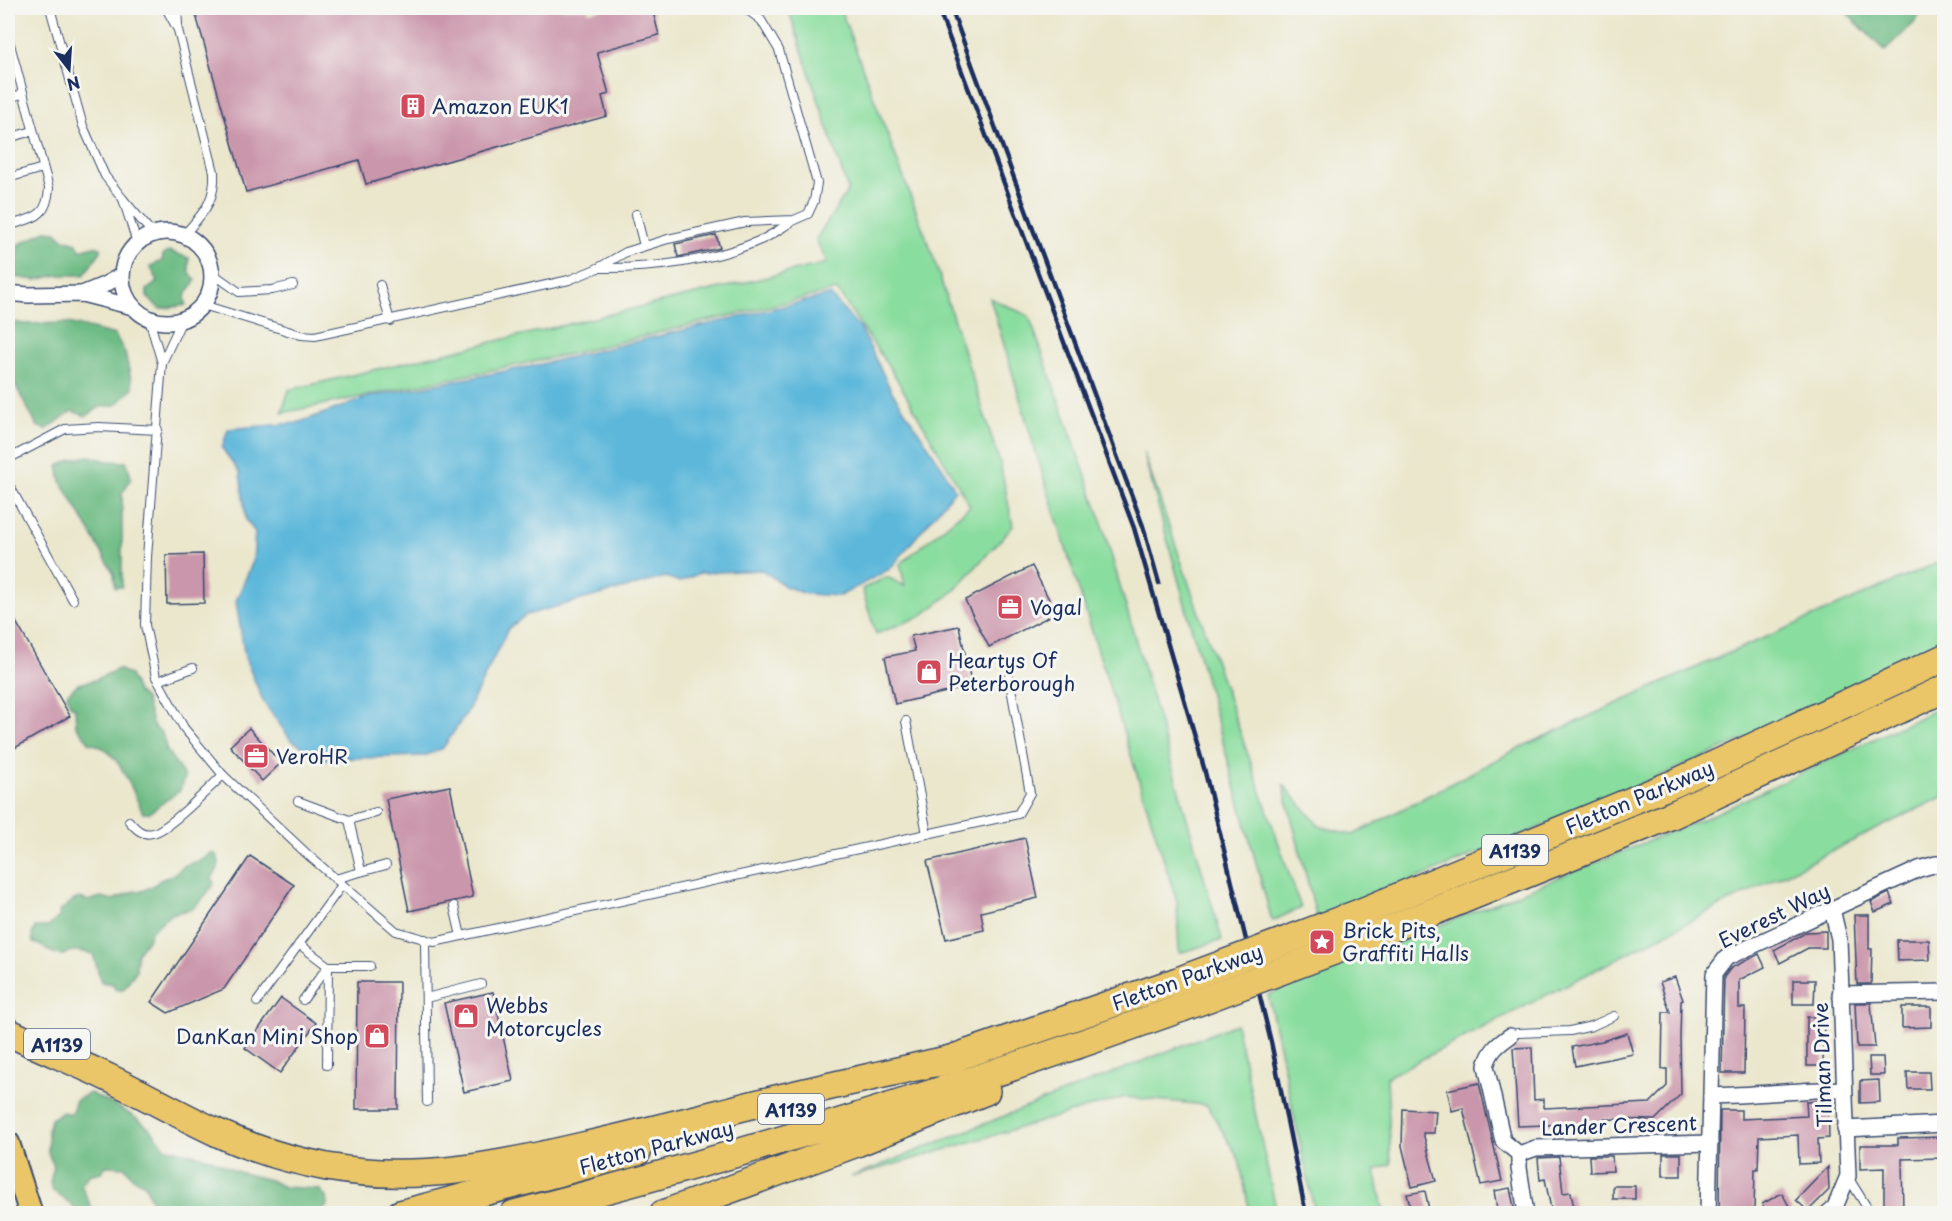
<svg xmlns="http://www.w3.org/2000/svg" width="1952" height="1221" viewBox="0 0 1952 1221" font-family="'Playpen Sans',sans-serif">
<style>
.green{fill:#89dd9e;stroke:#52867e;stroke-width:1.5}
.forest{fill:#6ebc85;stroke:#447672;stroke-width:1.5}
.water{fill:#5cb7da;stroke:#3c739c;stroke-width:1.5}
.building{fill:#ca96ab}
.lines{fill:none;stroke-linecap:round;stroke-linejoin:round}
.lane-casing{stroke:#3a4b6f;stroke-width:10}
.street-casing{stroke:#3a4b6f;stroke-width:18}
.primary-casing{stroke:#3a4b6f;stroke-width:26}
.highway-casing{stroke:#3a4b6f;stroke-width:30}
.lane{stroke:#fff;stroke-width:8}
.street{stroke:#fff;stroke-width:15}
.primary{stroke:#eac669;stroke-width:22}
.highway{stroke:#eac669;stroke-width:27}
.rail{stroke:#1b2f5e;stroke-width:4.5}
.highway-bridge-casing{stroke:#3a4b6f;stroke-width:30;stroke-linecap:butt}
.highway-bridge{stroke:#eac669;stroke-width:27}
.labels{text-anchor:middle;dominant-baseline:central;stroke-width:6;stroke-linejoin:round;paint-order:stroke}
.shield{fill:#f6f6f2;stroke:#5d6b8a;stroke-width:1.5}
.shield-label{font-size:18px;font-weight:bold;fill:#1b2f5e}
.poi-label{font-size:20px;fill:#1b2f5e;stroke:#f6f6f2;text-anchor:start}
.street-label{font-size:20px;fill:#1b2f5e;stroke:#f6f6f2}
</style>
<rect width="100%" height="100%" fill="#f6f6f2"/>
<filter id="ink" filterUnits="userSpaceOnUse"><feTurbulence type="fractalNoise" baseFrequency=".0167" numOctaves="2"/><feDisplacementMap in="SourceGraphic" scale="12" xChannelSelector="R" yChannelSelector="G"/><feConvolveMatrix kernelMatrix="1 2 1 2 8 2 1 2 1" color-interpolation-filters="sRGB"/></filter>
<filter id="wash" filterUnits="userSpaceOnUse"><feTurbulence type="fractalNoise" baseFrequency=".008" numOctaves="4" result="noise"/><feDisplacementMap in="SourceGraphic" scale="24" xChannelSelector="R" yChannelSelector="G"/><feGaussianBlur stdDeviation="1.35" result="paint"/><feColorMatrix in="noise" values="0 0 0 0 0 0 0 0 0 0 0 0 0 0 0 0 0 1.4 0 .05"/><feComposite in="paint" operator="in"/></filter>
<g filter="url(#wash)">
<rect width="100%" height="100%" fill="#ebe7cd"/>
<!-- green -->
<g class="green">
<polygon points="788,8 840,8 933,256 1000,463 1013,526 954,591 921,616 876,634 862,589 887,577 905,586 900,564 970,506 895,376 837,290 565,355 282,413 289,390 827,263 816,239 848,190"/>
<polygon points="990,298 1029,316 1100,516 1222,940 1179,953 1177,902 1040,466"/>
<polygon points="1143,451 1301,908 1272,921"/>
<path d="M1944,560V648C1738,745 1528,834 1317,919L1283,784L1319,826L1353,835L1519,748L1713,660Z"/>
<polygon points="1944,706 1944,796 1708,912 1387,1077 1391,1164 1375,1170 1384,1213 1315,1213 1268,995 1710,816"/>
<polygon points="1236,1024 1277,1213 1250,1213 1239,1159 1207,1105 1125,1097 851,1177"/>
</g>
<!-- forest -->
<g class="forest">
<polygon points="1842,8 1924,8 1914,23 1885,51"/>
<polygon points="45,231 57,232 61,238 77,243 80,250 94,246 101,248 101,251 84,275 58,275 36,280 8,276 8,250"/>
<polygon points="169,251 189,258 189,272 196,280 185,296 186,305 160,309 147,297 147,290 158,281 150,266 162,261 163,255"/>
<polygon points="8,321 23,324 68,323 115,335 125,353 133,388 116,405 100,407 86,416 72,411 46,430 37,426 8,371"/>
<polygon points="89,456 107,461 127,462 131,478 122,494 122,587 115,587 114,574 61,481 58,466 71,460"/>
<path d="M118,669L130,675L137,692L145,699L153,726L162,733L167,751L185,777L180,790L149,813H143C132,790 118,747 90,743L76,726L75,708L70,705L67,694L78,684L95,680Z"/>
<path d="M210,853L215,854C222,862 218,871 212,877L214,884L203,898L192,909L171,914L150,932L149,938L137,953L136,971L123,989L116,990L113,984L101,982L93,954C86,952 76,949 69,952C61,955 68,955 59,955C48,953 43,944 33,943L32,935L35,927H48L60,916L59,912L74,900L80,898L88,901L101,897L113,900L135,891H142L153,886L160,880L171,876L184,866L205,858Z"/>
<path d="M90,1093C113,1104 153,1123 164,1147L209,1158L238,1172L270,1180L284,1187L319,1189L326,1197L327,1206L318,1214L161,1213L150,1198L145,1184L133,1178L125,1167L106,1166L101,1172L89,1175L81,1185L94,1213H78L71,1204L53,1191L50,1183L54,1166L48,1153V1130L51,1119L63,1112L71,1114L76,1100Z"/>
</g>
<!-- water -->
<polygon class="water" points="830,295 861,329 891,390 939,462 955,490 890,569 840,596 805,594 785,586 762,570 700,573 680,582 666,577 526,615 508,629 467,712 443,748 424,756 323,759 291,740 264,703 245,658 236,601 253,561 255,532 246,520 240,473 222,448 228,429 297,423 369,397 537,365"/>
<g id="blocks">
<!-- building -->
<g class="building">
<polygon points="194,8 587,8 589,12 606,8 652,8 659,35 597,52 609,94 602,96 607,116 366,184 359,160 246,192"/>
<polygon points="716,235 720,248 678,257 675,244"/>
<polygon points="203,554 204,603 167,604 166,555"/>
<polygon points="1032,566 1056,613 989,647 965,600"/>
<polygon points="8,608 70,716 8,752"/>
<polygon points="959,626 972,686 895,704 885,657 915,651 911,636"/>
<polygon points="249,728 281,763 262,781 230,746"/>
<polygon points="450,786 473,897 409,911 386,799"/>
<polygon points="1025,838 1038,898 981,912 984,930 946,939 927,861"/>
<polygon points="250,856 294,885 224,989 168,1013 151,1002"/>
<polygon points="1889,893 1894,904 1875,912 1871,902"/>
<polygon points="1854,915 1869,915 1869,949 1872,949 1871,984 1857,984"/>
<polygon points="1826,931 1826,948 1808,948 1780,963 1774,950 1807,932"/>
<polygon points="1897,940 1929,940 1930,960 1898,961"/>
<polygon points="1759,954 1765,967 1739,980 1739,1008 1745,1008 1744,1073 1722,1073 1724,977 1731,968"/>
<polygon points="1675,977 1683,1000 1681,1001 1680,1036 1681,1094 1655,1120 1602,1119 1602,1123 1518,1126 1513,1048 1532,1047 1534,1100 1544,1099 1544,1108 1650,1103 1667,1086 1667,1069 1662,1069 1663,1012 1670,1012 1660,982"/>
<polygon points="1793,980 1815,980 1814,1004 1793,1004"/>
<polygon points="357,982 399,982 398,1109 356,1109"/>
<polygon points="493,992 513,1081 464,1092 444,1003"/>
<polygon points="281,998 316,1023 280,1073 245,1048"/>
<polygon points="1855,1003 1871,1003 1875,1047 1857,1047"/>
<polygon points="1902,1007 1931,1007 1931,1027 1902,1028"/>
<polygon points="1807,1017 1824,1017 1823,1066 1807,1066"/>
<polygon points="1627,1033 1633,1054 1575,1066 1572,1047 1602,1041"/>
<polygon points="1869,1057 1883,1057 1884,1075 1870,1075"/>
<polygon points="1907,1072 1929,1072 1930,1089 1908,1089"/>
<polygon points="1879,1080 1880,1102 1860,1103 1860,1081"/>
<polygon points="1479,1083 1502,1181 1481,1185 1463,1108 1452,1111 1447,1090"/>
<polygon points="1828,1101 1829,1138 1818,1139 1819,1163 1799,1164 1798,1135 1759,1137 1758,1169 1755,1169 1754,1211 1719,1214 1720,1110 1741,1110 1741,1119 1807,1116 1806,1102"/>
<polygon points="1403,1109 1436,1111 1434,1133 1423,1133 1436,1181 1412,1187 1402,1146"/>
<polygon points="1944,1137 1944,1158 1902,1159 1903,1213 1884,1213 1884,1168 1860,1169 1860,1145 1898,1145 1898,1138"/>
<rect x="1663" y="1154" width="18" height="22"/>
<polygon points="1589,1156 1612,1156 1613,1171 1590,1172"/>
<polygon points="1559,1157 1563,1193 1571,1192 1575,1214 1552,1214 1545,1179 1540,1180 1538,1158"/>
<polygon points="1828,1167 1829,1190 1808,1211 1796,1200"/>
<rect x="1613" y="1186" width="22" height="13"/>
<polygon points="1510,1188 1515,1212 1498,1214 1494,1191"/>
<polygon points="1425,1191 1430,1214 1412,1214 1407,1194"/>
<polygon points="1782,1193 1793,1214 1767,1214 1762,1204"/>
</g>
</g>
</g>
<g filter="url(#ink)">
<use href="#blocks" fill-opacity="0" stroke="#3a4b6f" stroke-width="1.5"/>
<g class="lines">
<!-- lane casing -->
<g class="lane-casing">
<g id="lane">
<polyline points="50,8 83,126 105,176 123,199"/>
<path d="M166,8L178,30L214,172C216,202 202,214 184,235"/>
<polyline points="177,8 178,25"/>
<path d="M8,37L49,188C47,219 33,217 8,226"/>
<polyline points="8,98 23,94"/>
<polyline points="8,138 33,131"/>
<polyline points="8,178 43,168"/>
<polyline points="636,214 644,246"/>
<polyline points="137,243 123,199 153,234"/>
<path d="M598,268C651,269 716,261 765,238C775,233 784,226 793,221"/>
<polyline points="212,273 239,292 272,290 293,285"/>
<polyline points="380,285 390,321"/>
<polyline points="203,305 301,335 315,336 569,280 598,268 626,252 668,239 745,222 794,220 808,214 814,201 817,183 779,50 761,20 745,8"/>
<polyline points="149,319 162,363"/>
<polyline points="182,320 162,363 147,557 145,625 156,677 184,728 223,775 307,854 396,931 434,942 1018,814 1030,793 1009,677"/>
<polyline points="8,459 65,429 99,427 158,430"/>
<polyline points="8,483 73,600"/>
<polyline points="158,681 193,668"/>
<polyline points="906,721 927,834"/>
<polyline points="298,801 349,820 376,812"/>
<polyline points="349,820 361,871"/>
<path d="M129,821C135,828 142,836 153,833C170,829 209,788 223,775"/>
<polyline points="335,879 386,865"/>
<polyline points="454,906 461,936"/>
<polyline points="425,939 427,1102"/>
<polyline points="299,944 328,966 370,966"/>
<polyline points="426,998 481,984"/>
<polyline points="303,1000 328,966"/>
<polyline points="257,1002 342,885"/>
<polyline points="1510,1036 1517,1033 1570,1031 1592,1026 1614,1016"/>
<polyline points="327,1065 328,966"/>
<polyline points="1848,1177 1871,1214"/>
</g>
</g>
<!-- street casing -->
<g class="street-casing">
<g id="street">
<circle cx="167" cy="277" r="45"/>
<polyline points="8,293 28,295 82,294 133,307"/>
<polyline points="82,294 104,285 122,275"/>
<polyline points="1840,994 1944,992"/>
<path d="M1510,1036C1497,1045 1490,1051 1486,1066L1503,1141L1519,1154"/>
<path d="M1711,1096C1755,1095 1799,1090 1843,1089"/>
<polyline points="1845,1129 1944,1124"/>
<polyline points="1519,1154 1536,1148 1710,1143"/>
<polyline points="1519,1154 1519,1168 1526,1214"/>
<polyline points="1708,1214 1714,974 1726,958 1919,869 1936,864 1944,864"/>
<polyline points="1827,1214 1835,1207 1848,1176 1839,939 1832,909"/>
</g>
</g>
<!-- primary casing -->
<g class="primary-casing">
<polyline id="primary" points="8,1143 31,1214"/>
</g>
<!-- highway casing -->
<g class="highway-casing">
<g id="highway">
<polyline points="1354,915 1675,783 1944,658"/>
<polyline points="1363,940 1672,815 1944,689"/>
<path d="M8,1032C40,1048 74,1061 107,1077C145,1095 181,1116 218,1133C252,1149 291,1160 327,1167C414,1183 498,1166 583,1146C632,1135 680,1123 728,1111C804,1091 880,1075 956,1058"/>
<polyline points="939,1063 1175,982"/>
<polyline points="400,1214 637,1152"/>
<path d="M514,1214C740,1156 964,1087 1182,1008"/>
<polyline points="663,1214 854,1144 986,1091"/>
</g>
</g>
<!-- lane -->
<use href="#lane" class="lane"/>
<!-- street -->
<use href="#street" class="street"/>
<!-- primary -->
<use href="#primary" class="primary"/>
<!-- highway -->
<use href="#highway" class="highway"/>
<!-- rail -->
<g class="rail">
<polyline points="938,8 1134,528 1204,768 1271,1042 1306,1214"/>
<polyline points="951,8 1143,526 1159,583"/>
</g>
<!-- highway-bridge casing -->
<g class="highway-bridge-casing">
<g id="highway-bridge">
<polyline points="1175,982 1354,915"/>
<polyline points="1182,1008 1363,940"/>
</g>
</g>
<!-- highway-bridge -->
<use href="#highway-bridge" class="highway-bridge"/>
</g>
</g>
<!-- icons -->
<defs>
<g id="building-square" transform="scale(1.35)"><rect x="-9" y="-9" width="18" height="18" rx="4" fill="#d1495b" stroke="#f6f6f2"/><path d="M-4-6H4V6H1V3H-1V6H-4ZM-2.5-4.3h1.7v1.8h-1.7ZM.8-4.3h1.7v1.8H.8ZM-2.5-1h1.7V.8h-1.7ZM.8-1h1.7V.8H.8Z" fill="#fff"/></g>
<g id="office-square" transform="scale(1.35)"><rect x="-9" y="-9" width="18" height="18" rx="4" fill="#d1495b" stroke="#f6f6f2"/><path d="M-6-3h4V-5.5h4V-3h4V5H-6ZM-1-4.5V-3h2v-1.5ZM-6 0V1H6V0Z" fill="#fff"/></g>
<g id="shop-square" transform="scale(1.35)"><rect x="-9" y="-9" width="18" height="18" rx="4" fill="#d1495b" stroke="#f6f6f2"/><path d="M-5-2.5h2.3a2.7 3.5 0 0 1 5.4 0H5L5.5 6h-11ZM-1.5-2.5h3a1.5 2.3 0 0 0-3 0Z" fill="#fff"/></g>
<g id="sight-square" transform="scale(1.35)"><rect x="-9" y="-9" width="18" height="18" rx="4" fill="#d1495b" stroke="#f6f6f2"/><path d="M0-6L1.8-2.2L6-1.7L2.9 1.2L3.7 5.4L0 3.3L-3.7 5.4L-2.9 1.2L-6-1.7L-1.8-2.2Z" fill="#fff"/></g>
</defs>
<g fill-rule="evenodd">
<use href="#building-square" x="413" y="106"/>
<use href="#office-square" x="1010" y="607"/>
<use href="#shop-square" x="929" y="672"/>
<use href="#office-square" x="256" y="756"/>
<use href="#sight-square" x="1322" y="942"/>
<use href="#shop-square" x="466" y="1016"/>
<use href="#shop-square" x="377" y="1036"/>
</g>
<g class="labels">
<!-- shield labels -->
<g class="shield">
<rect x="1482" y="835" width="66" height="30" rx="4.5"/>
<rect x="24" y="1029" width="66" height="30" rx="4.5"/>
<rect x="758" y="1094" width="66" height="30" rx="4.5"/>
</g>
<g class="shield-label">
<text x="1515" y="850">A1139</text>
<text x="57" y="1044">A1139</text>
<text x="791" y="1109">A1139</text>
</g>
<!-- poi labels -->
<g class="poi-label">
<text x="432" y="106">Amazon EUK1</text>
<text x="1030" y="607">Vogal</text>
<text x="948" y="660">Heartys Of<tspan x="948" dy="23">Peterborough</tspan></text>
<text x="276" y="756">VeroHR</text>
<text x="1342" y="930">Brick Pits,<tspan x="1342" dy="23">Graffiti Halls</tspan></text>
<text x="486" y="1005">Webbs<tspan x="486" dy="23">Motorcycles</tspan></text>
<text x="358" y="1036" text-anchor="end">DanKan Mini Shop</text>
</g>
<!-- street labels -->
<g class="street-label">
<text transform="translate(1639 797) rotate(-23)">Fletton Parkway</text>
<text transform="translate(1774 915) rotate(-26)">Everest Way</text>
<text transform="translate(1187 977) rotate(-20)">Fletton Parkway</text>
<text transform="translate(1822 1065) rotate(-92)">Tilman Drive</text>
<text transform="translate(1619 1125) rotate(-2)">Lander Crescent</text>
<text transform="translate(656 1147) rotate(-15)">Fletton Parkway</text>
</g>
</g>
<!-- margin -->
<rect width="1952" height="1221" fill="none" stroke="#f6f6f2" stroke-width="30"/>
<!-- north arrow -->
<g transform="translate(69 69) rotate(163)" stroke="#f6f6f2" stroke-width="4.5" paint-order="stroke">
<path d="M0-4.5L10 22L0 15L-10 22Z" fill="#1b2f5e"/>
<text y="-9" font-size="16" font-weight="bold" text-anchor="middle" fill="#1b2f5e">N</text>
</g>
</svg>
